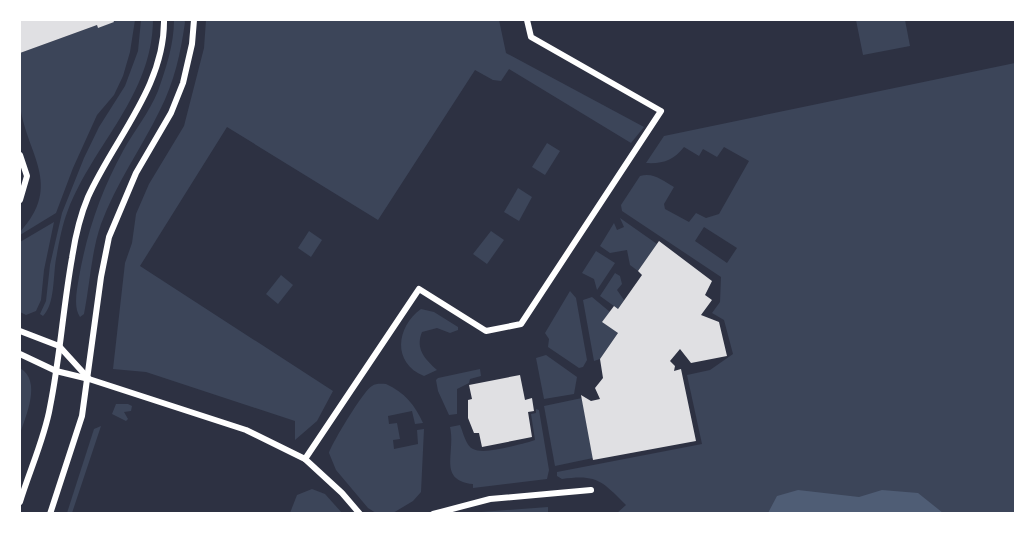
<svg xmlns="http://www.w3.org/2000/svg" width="1035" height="533" viewBox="0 0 1035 533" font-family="'Zilla Slab',serif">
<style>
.green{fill:#3c4559;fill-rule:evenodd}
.water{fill:#4f5d75}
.building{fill:#e0e0e3}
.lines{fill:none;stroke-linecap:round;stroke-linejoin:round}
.minor{stroke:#fff;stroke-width:6}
</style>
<rect width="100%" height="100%" fill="#2d3142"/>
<!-- green -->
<g class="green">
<path d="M113,20H135L130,52L123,76L114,95L97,115L73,168L56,213L20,235V232C64,184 26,154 20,105C18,88 20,70 20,53L97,25L98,28L113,22Z"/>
<path d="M141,20H153C152,96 94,143 68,210C62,225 59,243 56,259C53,276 55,304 43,316L40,314L46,301L50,265L62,213L84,158L99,127L125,86L138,51Z"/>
<path d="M174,20H184L185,22C181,52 174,83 160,110C141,149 116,183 101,224C91,253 90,284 84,314L80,317C73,307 77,289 79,277C87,232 101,191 123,151C134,131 149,113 158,91C166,68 174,44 174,20Z"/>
<polygon points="206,20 499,20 506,53 644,127 631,143 509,69 501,81 493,80 475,70 378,220 227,127 140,266 333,391 317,421 295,440 295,421 146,372 113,369 125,263 132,243 136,214 149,184 184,126 204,48"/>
<polygon points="856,20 905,20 910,46 863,55"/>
<path d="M1015,63V513H617L626,505C602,481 597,474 562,479L557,476V472L702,444L687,375L710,370L733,354L724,320L712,313L720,302L721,277L622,211L621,205L640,176C654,172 663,181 674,187L664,204L665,209L689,222L696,213L706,218L719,214L749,161L724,147L717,157L703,149L699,156L684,147C674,160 663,164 646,163L664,136ZM704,227L737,248L727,263L695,241Z"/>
<polygon points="547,143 560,151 545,175 532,167"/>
<polygon points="518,188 532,197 519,221 504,212"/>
<polygon points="620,218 657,244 638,271 630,265 627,250 610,253 600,246 614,223 617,230 624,227"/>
<polygon points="54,222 44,270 41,300 36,311 26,315 20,312 20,242"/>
<polygon points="309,231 322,240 311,257 298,248"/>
<polygon points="491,231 504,240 487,264 473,254"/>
<polygon points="596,251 615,263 597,290 594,279 582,273"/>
<polygon points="615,273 620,276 622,284 617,290 624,300 618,309 600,296"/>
<polygon points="281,275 293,285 278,304 266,294"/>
<polygon points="570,291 576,298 587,360 583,367 579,368 548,347 549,339 545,333"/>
<polygon points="592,297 610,312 602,322 618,333 600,359 594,361 583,300"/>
<path d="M421,309L434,312L458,327V330L450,333L437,328L422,332C415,349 425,359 437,370L424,376C392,363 396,327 421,309Z"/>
<polygon points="546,355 577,377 574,394 544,399 536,358"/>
<path d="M20,368C42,381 26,415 20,434Z"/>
<polygon points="480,369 481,376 470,379 469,383 457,389 457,414 449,415 438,391 436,380 438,378"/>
<path d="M386,384C404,392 415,405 423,423L415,424L412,411L388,416L389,424L397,423L400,439L393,440L394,449L418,444L417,430L424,429L421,492L413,501L393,513H376L368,508L336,470L329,453C332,443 364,390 372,386C376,383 382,384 386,384Z"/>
<polygon points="582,398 593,458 555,466 544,406"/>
<polygon points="116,404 128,404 132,406 131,411 124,412 128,419 126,421 112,414"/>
<path d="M536,409L539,410L549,470L547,479L473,488V484C437,480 456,453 450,427L460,425C463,432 466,446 473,449C484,455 517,445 529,442L535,440L531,414L536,413Z"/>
<polygon points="101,426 72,513 67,513 94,429"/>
<polygon points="312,489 325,494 342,513 290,513 297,495"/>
<polygon points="548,507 548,513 475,513 481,512"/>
</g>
<!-- water -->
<polygon class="water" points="798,490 859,497 882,490 918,493 943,513 768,513 777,496"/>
<!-- building -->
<g class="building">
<polygon points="20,20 113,20 114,22 98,28 97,25 20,53"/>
<polygon points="659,241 712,281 705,295 712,300 701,315 719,322 727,356 691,363 680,349 670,361 675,366 674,371 681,369 696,441 593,460 581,395 591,401 600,399 595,388 603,378 600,359 618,333 602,322 614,306 618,309 642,275 638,271"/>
<polygon points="520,375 525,400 532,398 534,411 528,412 532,437 482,447 479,433 474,433 468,418 468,400 472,399 469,385"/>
</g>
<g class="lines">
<!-- minor -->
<g class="minor">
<polyline points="20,155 27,176 20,200"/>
<polyline points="20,331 59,346 89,379"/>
<polyline points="20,354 56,371 89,379 246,430 305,459 342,493 360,514"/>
<polyline points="305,459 419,289 486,331 521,324 661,111 531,37 527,20"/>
<path d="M20,502C29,472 45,437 50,407C60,358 63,308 72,258C75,238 80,216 88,197C114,139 165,86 164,20"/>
<polyline points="50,514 82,416 101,277 109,237 136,173 171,113 183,83 192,44 194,20"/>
<polyline points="433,514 490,499 591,490"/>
</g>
</g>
<!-- border -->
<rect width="1035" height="533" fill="none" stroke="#ffffff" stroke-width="42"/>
</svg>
